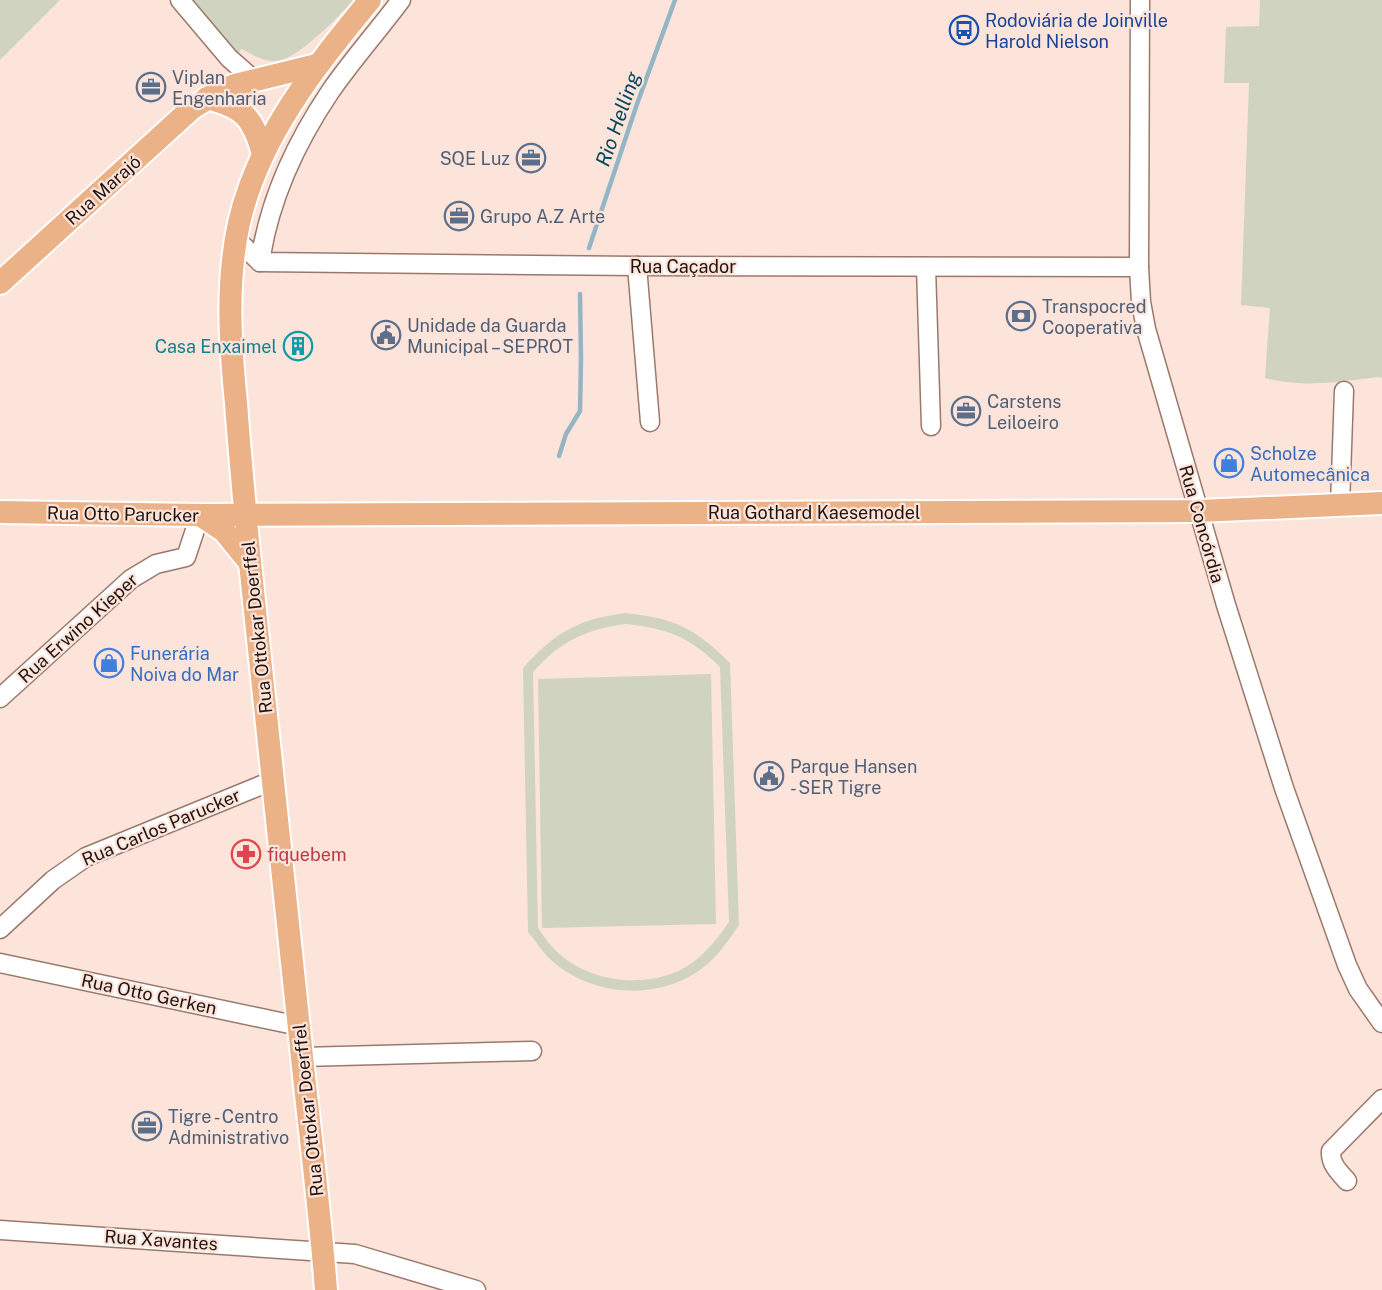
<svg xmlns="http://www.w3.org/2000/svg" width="1382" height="1290" viewBox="0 0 1382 1290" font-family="'Public Sans',sans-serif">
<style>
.green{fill:#cfd3bf;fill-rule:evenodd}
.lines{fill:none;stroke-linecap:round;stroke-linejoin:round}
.stream{stroke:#95b5c5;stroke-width:4.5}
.minor-casing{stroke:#9b796a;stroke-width:21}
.major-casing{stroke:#fff;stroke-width:26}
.minor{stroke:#fff;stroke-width:18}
.major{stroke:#ebb288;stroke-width:22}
.labels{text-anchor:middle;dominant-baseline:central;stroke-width:4.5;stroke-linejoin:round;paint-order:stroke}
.transit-label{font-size:18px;fill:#164399;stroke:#fce4db;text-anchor:start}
.service-label{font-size:18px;fill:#4e5e75;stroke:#fce4db;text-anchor:start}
.street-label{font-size:18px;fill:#20130d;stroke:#fce4db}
.culture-label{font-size:18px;fill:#0d838f;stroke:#fce4db;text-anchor:end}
.shop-label{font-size:18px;fill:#366cbe;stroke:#fce4db;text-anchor:start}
.health-label{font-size:18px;fill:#be3a42;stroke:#fce4db;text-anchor:start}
.water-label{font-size:20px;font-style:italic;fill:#02465d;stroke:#fce4db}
</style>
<rect width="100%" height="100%" fill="#fce4db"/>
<!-- green -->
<g class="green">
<polygon points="0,0 60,0 0,60"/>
<path d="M181,0H354C340,15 297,60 277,61C264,62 253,55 242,49L231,58Z"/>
<path d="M1260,0H1382V378L1377,377C1342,382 1298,388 1265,378L1270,308L1241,305L1249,83H1224L1226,27L1259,26Z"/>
<path d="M625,613C674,618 695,628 730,663L739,925C727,943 715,960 697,972C652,1002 586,995 548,957C541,950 535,940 528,932L523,668C556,632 576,620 625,613ZM625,624C667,628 690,637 720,667L729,922C718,938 708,951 692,963C652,991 589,984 555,950C549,944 543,935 538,928L533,672C561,641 584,630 625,624Z"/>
<polygon points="711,674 716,924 542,928 538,679"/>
</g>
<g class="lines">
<!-- stream -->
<g class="stream">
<polyline points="589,248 637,104 675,0"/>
<polyline points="559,456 566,434 580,411 581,359 580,294"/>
</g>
<!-- minor casing -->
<g class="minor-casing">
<g id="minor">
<polyline points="180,0 229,58 254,80"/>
<polyline points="1140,0 1139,267 1141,302 1146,329 1226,605 1284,788 1347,965 1358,989 1382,1023"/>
<polyline points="236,239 260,262 637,266 1139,267"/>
<path d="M260,262C269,200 295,144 330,92C352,60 378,31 401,0"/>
<polyline points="637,266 650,422"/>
<polyline points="926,267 931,426"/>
<polyline points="1340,505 1344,391"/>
<polyline points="0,698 131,579 156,564 186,557 200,515"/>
<polyline points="0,929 53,880 86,857 274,780"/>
<polyline points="0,963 299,1026"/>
<polyline points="302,1057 532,1051"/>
<path d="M1347,1181C1339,1172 1330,1164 1331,1151L1382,1099"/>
<polyline points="0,1230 355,1254 476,1290"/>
</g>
</g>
<!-- major casing -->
<g class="major-casing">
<g id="major">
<path d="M207,98C244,107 253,118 263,154"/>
<polyline points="0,283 191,109 221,90 235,85 317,65"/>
<polyline points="0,512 200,515 1199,511 1382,503"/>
<polyline points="200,515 224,531 250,563"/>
<path d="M326,1290C320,1212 310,1134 302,1057C285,892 267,728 250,563C245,510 240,457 236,403C230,343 226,283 239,223C259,136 315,67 370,0"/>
</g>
</g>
<!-- minor -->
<use href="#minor" class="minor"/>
<!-- major -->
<use href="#major" class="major"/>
</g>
<!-- icons -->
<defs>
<g id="bus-ring" transform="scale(1.5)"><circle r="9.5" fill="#fce4db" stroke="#1a4fb4" stroke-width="1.5"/><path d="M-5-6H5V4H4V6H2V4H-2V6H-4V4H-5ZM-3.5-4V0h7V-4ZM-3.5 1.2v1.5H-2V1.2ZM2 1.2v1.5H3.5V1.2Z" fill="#1a4fb4"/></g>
<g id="office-ring" transform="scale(1.5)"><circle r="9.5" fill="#fce4db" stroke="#5c6f8a" stroke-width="1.5"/><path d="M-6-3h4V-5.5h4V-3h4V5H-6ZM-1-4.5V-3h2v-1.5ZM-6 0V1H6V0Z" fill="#5c6f8a"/></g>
<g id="bank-ring" transform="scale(1.5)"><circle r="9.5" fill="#fce4db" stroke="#5c6f8a" stroke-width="1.5"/><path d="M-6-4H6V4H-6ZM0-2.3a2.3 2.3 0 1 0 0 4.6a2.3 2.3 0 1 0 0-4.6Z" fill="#5c6f8a"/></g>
<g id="civic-ring" transform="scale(1.5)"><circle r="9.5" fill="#fce4db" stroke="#5c6f8a" stroke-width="1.5"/><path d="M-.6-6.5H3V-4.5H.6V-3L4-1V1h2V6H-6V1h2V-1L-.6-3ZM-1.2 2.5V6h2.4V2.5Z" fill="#5c6f8a"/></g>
<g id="building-ring" transform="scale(1.5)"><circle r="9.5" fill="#fce4db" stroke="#0f9aa8" stroke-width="1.5"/><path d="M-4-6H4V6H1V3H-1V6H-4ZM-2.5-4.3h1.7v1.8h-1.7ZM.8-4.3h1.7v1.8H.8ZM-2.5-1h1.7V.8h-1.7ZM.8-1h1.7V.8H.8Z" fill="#0f9aa8"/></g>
<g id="shop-ring" transform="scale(1.5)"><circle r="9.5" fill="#fce4db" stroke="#3f7fe0" stroke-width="1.5"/><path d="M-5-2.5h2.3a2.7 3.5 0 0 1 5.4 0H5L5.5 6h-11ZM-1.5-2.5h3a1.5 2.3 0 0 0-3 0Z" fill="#3f7fe0"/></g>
<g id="pharmacy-ring" transform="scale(1.5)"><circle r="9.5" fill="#fce4db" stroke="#e0444e" stroke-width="1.5"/><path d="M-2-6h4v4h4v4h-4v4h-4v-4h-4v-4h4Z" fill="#e0444e"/></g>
</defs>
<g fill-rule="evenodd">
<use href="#bus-ring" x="964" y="30"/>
<use href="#office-ring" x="151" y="87"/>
<use href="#office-ring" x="531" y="158"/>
<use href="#office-ring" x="459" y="216"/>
<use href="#bank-ring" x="1021" y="316"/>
<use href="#civic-ring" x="386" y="335"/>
<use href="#building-ring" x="298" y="346"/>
<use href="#office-ring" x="966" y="411"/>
<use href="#shop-ring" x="1229" y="463"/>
<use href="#shop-ring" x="109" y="663"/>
<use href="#civic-ring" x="769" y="776"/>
<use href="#pharmacy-ring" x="246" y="854"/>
<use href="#office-ring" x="147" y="1126"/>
</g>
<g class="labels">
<!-- transit labels -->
<g class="transit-label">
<text x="985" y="20">Rodoviária de Joinville<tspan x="985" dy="21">Harold Nielson</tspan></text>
</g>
<!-- service labels -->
<g class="service-label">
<text x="172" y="77">Viplan<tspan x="172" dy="21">Engenharia</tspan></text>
<text x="510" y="158" text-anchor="end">SQE Luz</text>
<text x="480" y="216">Grupo A.Z Arte</text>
<text x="1042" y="306">Transpocred<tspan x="1042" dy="21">Cooperativa</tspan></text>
<text x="407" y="325">Unidade da Guarda<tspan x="407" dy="21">Municipal – SEPROT</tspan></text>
<text x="987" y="401">Carstens<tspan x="987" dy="21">Leiloeiro</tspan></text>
<text x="790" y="766">Parque Hansen<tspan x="790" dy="21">- SER Tigre</tspan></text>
<text x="168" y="1116">Tigre - Centro<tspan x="168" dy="21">Administrativo</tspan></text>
</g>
<!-- street labels -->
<g class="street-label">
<text transform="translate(103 190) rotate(-42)">Rua Marajó</text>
<text x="683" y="266">Rua Caçador</text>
<text x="814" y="512">Rua Gothard Kaesemodel</text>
<text transform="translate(123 514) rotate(1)">Rua Otto Parucker</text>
<text transform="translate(1202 524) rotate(74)">Rua Concórdia</text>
<text transform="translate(257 627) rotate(-96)">Rua Ottokar Doerffel</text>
<text transform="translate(78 628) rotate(-42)">Rua Erwino Kieper</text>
<text transform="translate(161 827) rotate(-23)">Rua Carlos Parucker</text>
<text transform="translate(149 994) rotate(12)">Rua Otto Gerken</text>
<text transform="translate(308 1110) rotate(-96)">Rua Ottokar Doerffel</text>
<text transform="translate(161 1240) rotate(4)">Rua Xavantes</text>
</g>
<!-- culture labels -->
<g class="culture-label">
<text x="277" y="346">Casa Enxaimel</text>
</g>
<!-- shop labels -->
<g class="shop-label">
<text x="1250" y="453">Scholze<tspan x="1250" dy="21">Automecânica</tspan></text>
<text x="130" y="653">Funerária<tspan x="130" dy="21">Noiva do Mar</tspan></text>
</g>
<!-- health labels -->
<g class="health-label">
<text x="267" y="854">fiquebem</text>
</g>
<!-- water labels -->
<g class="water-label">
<text transform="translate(618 119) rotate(-71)">Rio Helling</text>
</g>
</g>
</svg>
